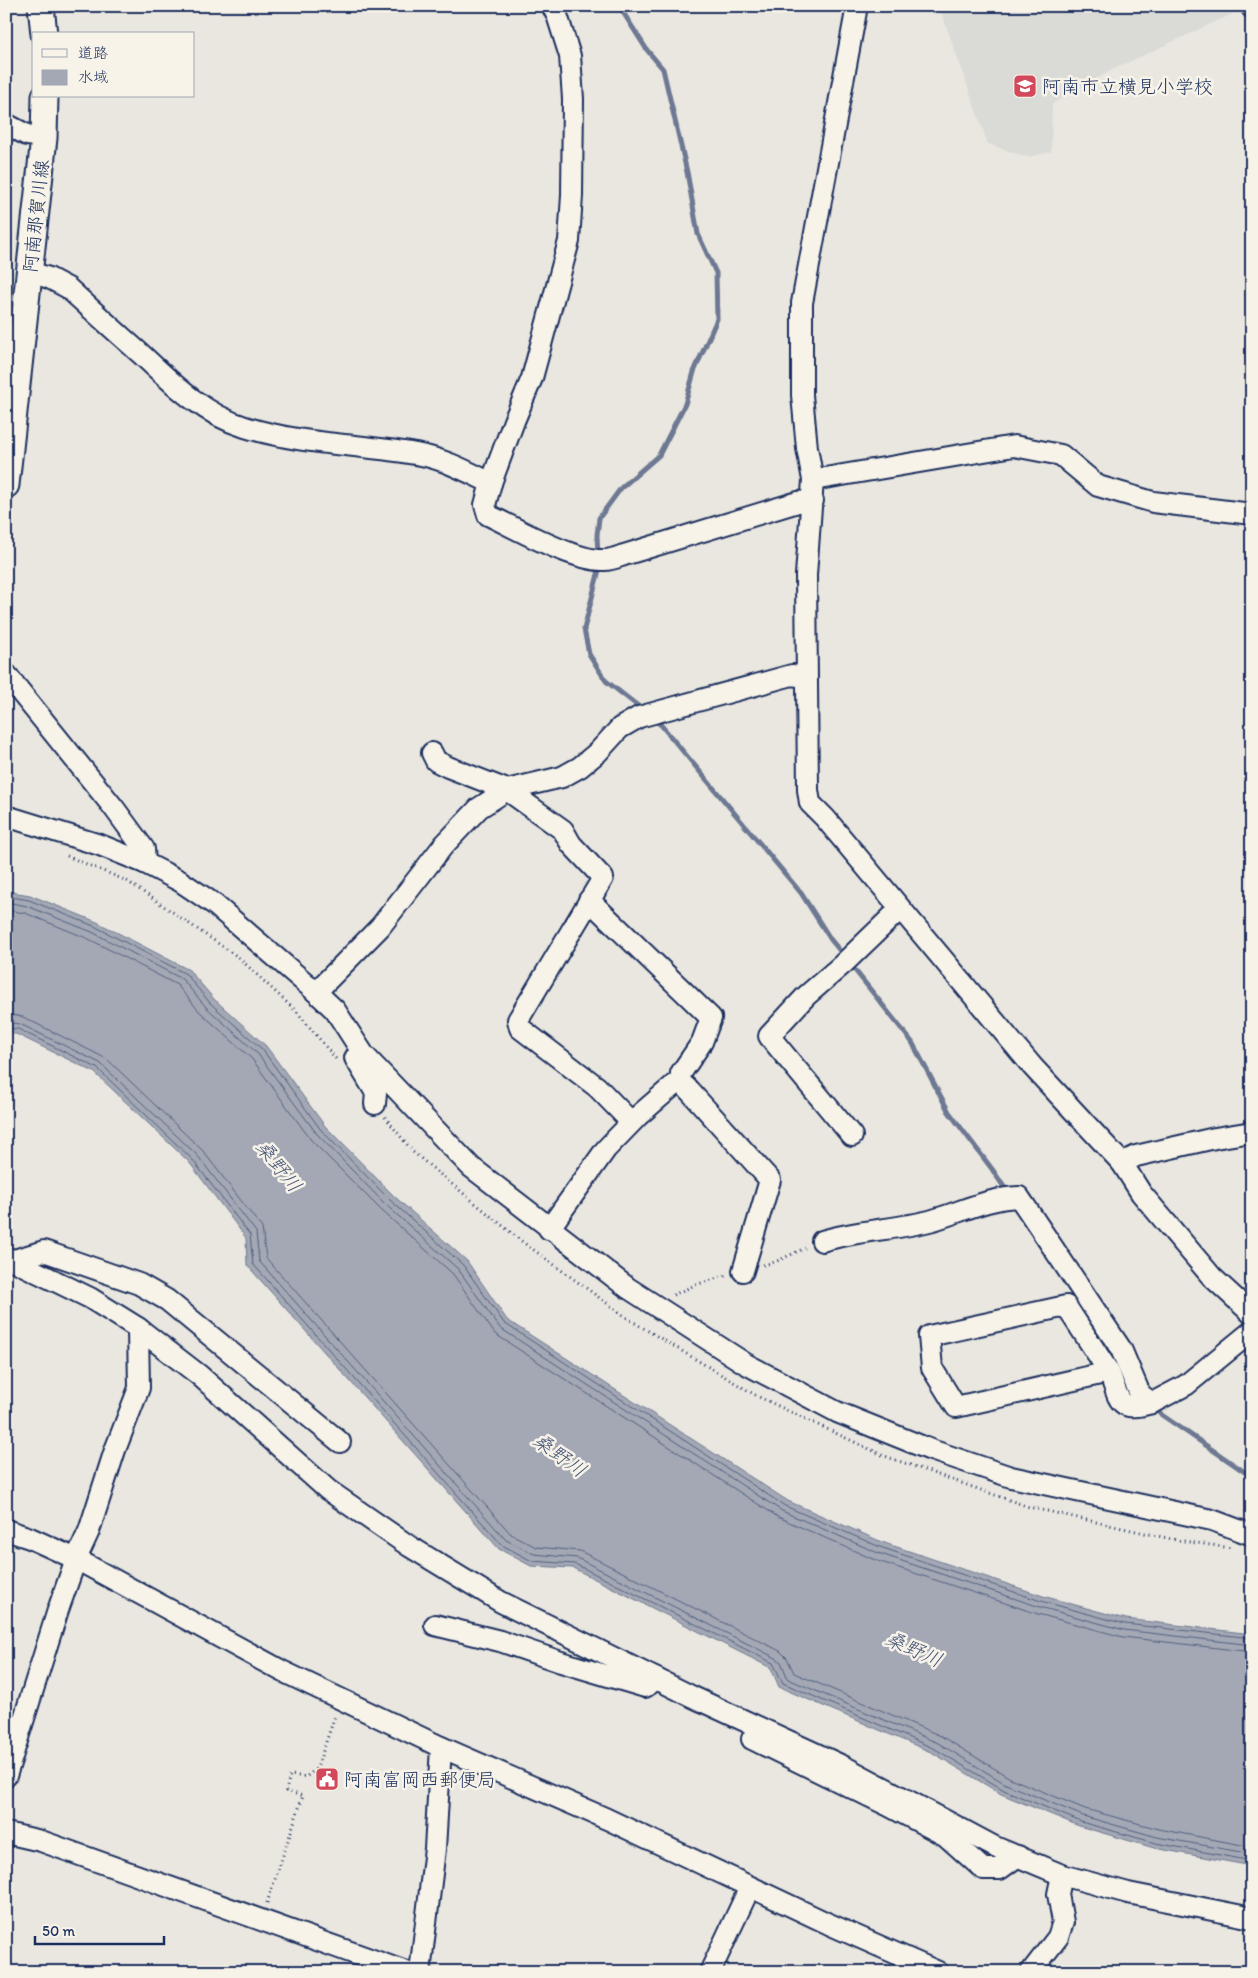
<svg xmlns="http://www.w3.org/2000/svg" width="1258" height="1978" viewBox="0 0 1258 1978" font-family="Itim,'Klee One',sans-serif">
<style>
.built{fill:#dadad6}
.water{fill:#a3a8b4;stroke:#6d7892}
.lines{fill:none;stroke-linecap:round;stroke-linejoin:round}
.shore{stroke:#515f80;stroke-width:1}
.stream{stroke:#6d7892;stroke-width:5}
.minor-casing{stroke:#1b2f5e;stroke-width:24}
.major-casing{stroke:#1b2f5e;stroke-width:29}
.path{stroke:#1b2f5e;stroke-width:3;stroke-dasharray:1 4;stroke-linecap:butt}
.minor{stroke:#f7f3e8;stroke-width:20}
.major{stroke:#f7f3e8;stroke-width:25}
.labels{text-anchor:middle;dominant-baseline:central;stroke-width:5;stroke-linejoin:round;paint-order:stroke}
.poi-label{font-size:19px;fill:#1b2f5e;stroke:#f7f3e8;text-anchor:start}
.street-label{font-size:19px;fill:#1b2f5e;stroke:#f7f3e8}
.water-label{font-size:20px;font-style:italic;fill:#445378;stroke:#f7f3e8}
</style>
<rect width="100%" height="100%" fill="#eae7e0"/>
<filter id="ink" filterUnits="userSpaceOnUse"><feTurbulence type="fractalNoise" baseFrequency=".02" numOctaves="2"/><feDisplacementMap in="SourceGraphic" scale="10" xChannelSelector="R" yChannelSelector="G"/><feConvolveMatrix kernelMatrix="1 2 1 2 8 2 1 2 1" color-interpolation-filters="sRGB"/></filter>
<g filter="url(#ink)">
<!-- built -->
<polygon class="built" points="939,6 1242,6 1243,9 1114,69 1052,104 1051,152 1027,157 988,144"/>
<!-- water -->
<polygon class="water" points="6,891 30,895 97,922 189,970 214,999 266,1046 325,1126 394,1196 467,1261 507,1320 788,1501 882,1542 1043,1596 1126,1619 1252,1634 1252,1866 1154,1848 1079,1826 1001,1794 933,1753 779,1687 771,1668 573,1568 531,1566 499,1549 247,1265 246,1238 189,1162 94,1072 16,1034 6,1033"/>
<g class="lines">
<!-- shore -->
<g class="shore">
<polyline points="6,896 29,900 94,926 186,974 210,1003 262,1049 321,1130 390,1200 463,1265 504,1323 785,1506 880,1547 1041,1601 1125,1624 1252,1638"/>
<polyline points="6,902 27,906 92,932 182,979 206,1007 258,1054 317,1134 386,1205 458,1269 500,1328 782,1511 878,1553 1040,1607 1124,1630 1252,1645"/>
<polyline points="6,910 25,913 89,939 177,985 200,1012 252,1059 311,1140 381,1210 453,1274 495,1334 778,1517 875,1560 1038,1614 1123,1637 1252,1652"/>
<polyline points="6,1014 23,1017 107,1059 203,1151 262,1228 266,1258 511,1534 536,1547 580,1551 780,1651 787,1658 794,1673 941,1736 1010,1778 1085,1809 1159,1829 1252,1847"/>
<polyline points="6,1022 20,1024 100,1063 197,1155 256,1232 259,1261 506,1540 534,1554 577,1558 776,1658 781,1662 788,1679 938,1743 1006,1784 1083,1816 1157,1837 1252,1854"/>
<polyline points="6,1028 18,1029 97,1068 192,1159 250,1235 253,1264 502,1545 532,1561 575,1564 773,1663 783,1683 935,1749 1004,1790 1081,1822 1156,1843 1252,1861"/>
</g>
<!-- stream -->
<g class="stream">
<polyline points="598,555 597,535 599,518 621,488 659,455 685,404 694,372 717,319 716,273 698,234 687,172 663,69 647,50 619,6"/>
<polyline points="599,563 599,570 584,629 589,654 606,681 643,710"/>
<polyline points="653,719 661,725 801,893 831,940 845,957"/>
<polyline points="850,964 912,1042 949,1112 992,1169 1008,1193"/>
<polyline points="1108,1347 1128,1388"/>
<polyline points="1156,1411 1252,1477"/>
</g>
<!-- minor casing -->
<g class="minor-casing">
<g id="minor">
<polyline points="857,6 802,303 802,395 807,448 813,480 806,575 808,790 810,803 825,818 1032,1066 1122,1163 1141,1193 1212,1277 1252,1314"/>
<polyline points="1251,6 1252,8"/>
<polyline points="6,124 27,135 44,138"/>
<path d="M30,272L49,278L68,288C92,310 116,332 141,354C172,383 203,414 245,427C302,445 363,444 421,455C446,460 468,472 491,483L485,505L488,515C516,528 575,562 605,560C611,560 618,557 624,555L798,502L813,501"/>
<polyline points="813,480 1014,446 1061,455 1098,486 1153,502 1252,514"/>
<polyline points="491,483 514,421 532,378 569,241 572,195 573,99 570,56 557,15 552,6"/>
<polyline points="6,674 114,808 144,849 145,863 180,881 214,904 316,992 380,927 443,846 479,808 507,790 562,777 580,767 598,752 620,728 639,717 792,675 806,677"/>
<polyline points="432,753 436,761 448,767 507,790 563,830 571,844 603,878 518,1020 520,1028 597,1087 631,1122"/>
<polyline points="6,816 100,845 145,863"/>
<polyline points="589,900 711,1018 702,1042 681,1073 680,1083 686,1087 770,1180 743,1271"/>
<polyline points="316,992 335,1010 364,1055 471,1167 628,1288 746,1364 837,1412 931,1450 1011,1477 1212,1520 1252,1535"/>
<polyline points="355,1058 376,1093 375,1104"/>
<polyline points="852,1136 769,1036 806,996 843,964 900,909"/>
<polyline points="1122,1163 1136,1156 1215,1138 1252,1132"/>
<polyline points="549,1229 606,1149 638,1116 675,1084 680,1083"/>
<path d="M822,1241C858,1230 896,1230 933,1220C961,1212 988,1198 1019,1197L1121,1349L1140,1394L1152,1403L1186,1385L1252,1331"/>
<polyline points="6,1257 90,1298 138,1328 199,1375 328,1490 409,1546 501,1602 693,1697 847,1768 995,1847 1062,1875 1128,1893 1252,1918"/>
<polyline points="14,1260 44,1251 139,1284 167,1300 340,1442"/>
<path d="M1109,1372L1066,1306L929,1336L932,1368L956,1407L1109,1372C1120,1400 1117,1413 1152,1403"/>
<polyline points="6,1530 30,1538 76,1559 282,1671 441,1747 607,1819 829,1924 938,1972"/>
<polyline points="435,1625 500,1641 561,1662 645,1687 657,1679"/>
<polyline points="752,1739 887,1805 946,1836 983,1869 1000,1869 1018,1856"/>
<polyline points="6,1776 58,1610 76,1559 89,1531 115,1450 139,1388 138,1328"/>
<polyline points="6,1833 41,1841 406,1972"/>
<polyline points="420,1972 435,1849 441,1747"/>
<polyline points="710,1972 750,1887"/>
<polyline points="1031,1972 1058,1937 1063,1922 1058,1894 1062,1875"/>
</g>
</g>
<!-- major casing -->
<g class="major-casing">
<g id="major">
<polyline points="41,6 44,34"/>
<polyline points="6,485 44,138 45,96"/>
</g>
</g>
<!-- path -->
<g class="path">
<polyline points="67,856 127,881 238,957 297,1012 336,1059"/>
<polyline points="385,1117 413,1152 520,1240 630,1320 757,1396 882,1455 1029,1507 1176,1540 1232,1548"/>
<polyline points="763,1265 775,1262 805,1248"/>
<polyline points="673,1295 695,1285 728,1275"/>
<polyline points="267,1903 303,1796 286,1791 290,1775 306,1777 317,1768 335,1716"/>
</g>
<!-- minor -->
<use href="#minor" class="minor"/>
<!-- major -->
<use href="#major" class="major"/>
</g>
</g>
<!-- icons -->
<defs>
<g id="school-square" transform="scale(1.25)"><rect x="-9" y="-9" width="18" height="18" rx="4" fill="#d1495b" stroke="#f7f3e8"/><path d="M0-5L7-2L0 1L-7-2ZM-4 1L0 2.5L4 1V4Q0 6-4 4Z" fill="#fff"/></g>
<g id="civic-square" transform="scale(1.25)"><rect x="-9" y="-9" width="18" height="18" rx="4" fill="#d1495b" stroke="#f7f3e8"/><path d="M-.6-6.5H3V-4.5H.6V-3L4-1V1h2V6H-6V1h2V-1L-.6-3ZM-1.2 2.5V6h2.4V2.5Z" fill="#fff"/></g>
</defs>
<g fill-rule="evenodd">
<use href="#school-square" x="1025" y="86"/>
<use href="#civic-square" x="327" y="1779"/>
</g>
<g class="labels">
<!-- poi labels -->
<g class="poi-label">
<text x="1042" y="86">阿南市立横見小学校</text>
<text x="344" y="1779">阿南富岡西郵便局</text>
</g>
<!-- street labels -->
<g class="street-label">
<text transform="translate(36 216) rotate(-84)">阿南那賀川線</text>
</g>
<!-- water labels -->
<g class="water-label">
<text transform="translate(279 1166) rotate(51)">桑野川</text>
<text transform="translate(560 1455) rotate(36)">桑野川</text>
<text transform="translate(914 1649) rotate(24)">桑野川</text>
</g>
</g>
<!-- margin -->
<rect width="1258" height="1978" fill="none" stroke="#f7f3e8" stroke-width="25"/>
<rect x="12" y="12" width="1233" height="1953" fill="none" stroke="#1b2f5e" stroke-width="2" filter="url(#ink)"/>
<!-- legend -->
<rect x="32" y="32" width="162" height="65" fill="#f7f3e8" stroke="#9fa5b1"/>
<rect x="42" y="49" width="25" height="8" fill="#f7f3e8" stroke="#9fa5b1"/>
<text x="78" y="58" font-size="15" fill="#1b2f5e">道路</text>
<rect x="42" y="70" width="25" height="15" fill="#a3a8b4" stroke="#9fa5b1"/>
<text x="78" y="82" font-size="15" fill="#1b2f5e">水域</text>
<!-- scale -->
<path d="M35 1936v8h129v-8" fill="none" stroke="#1b2f5e" stroke-width="2.5"/>
<text x="42" y="1936" font-size="15" fill="#1b2f5e" stroke="#f7f3e8" stroke-width="4" paint-order="stroke">50 m</text>
</svg>
